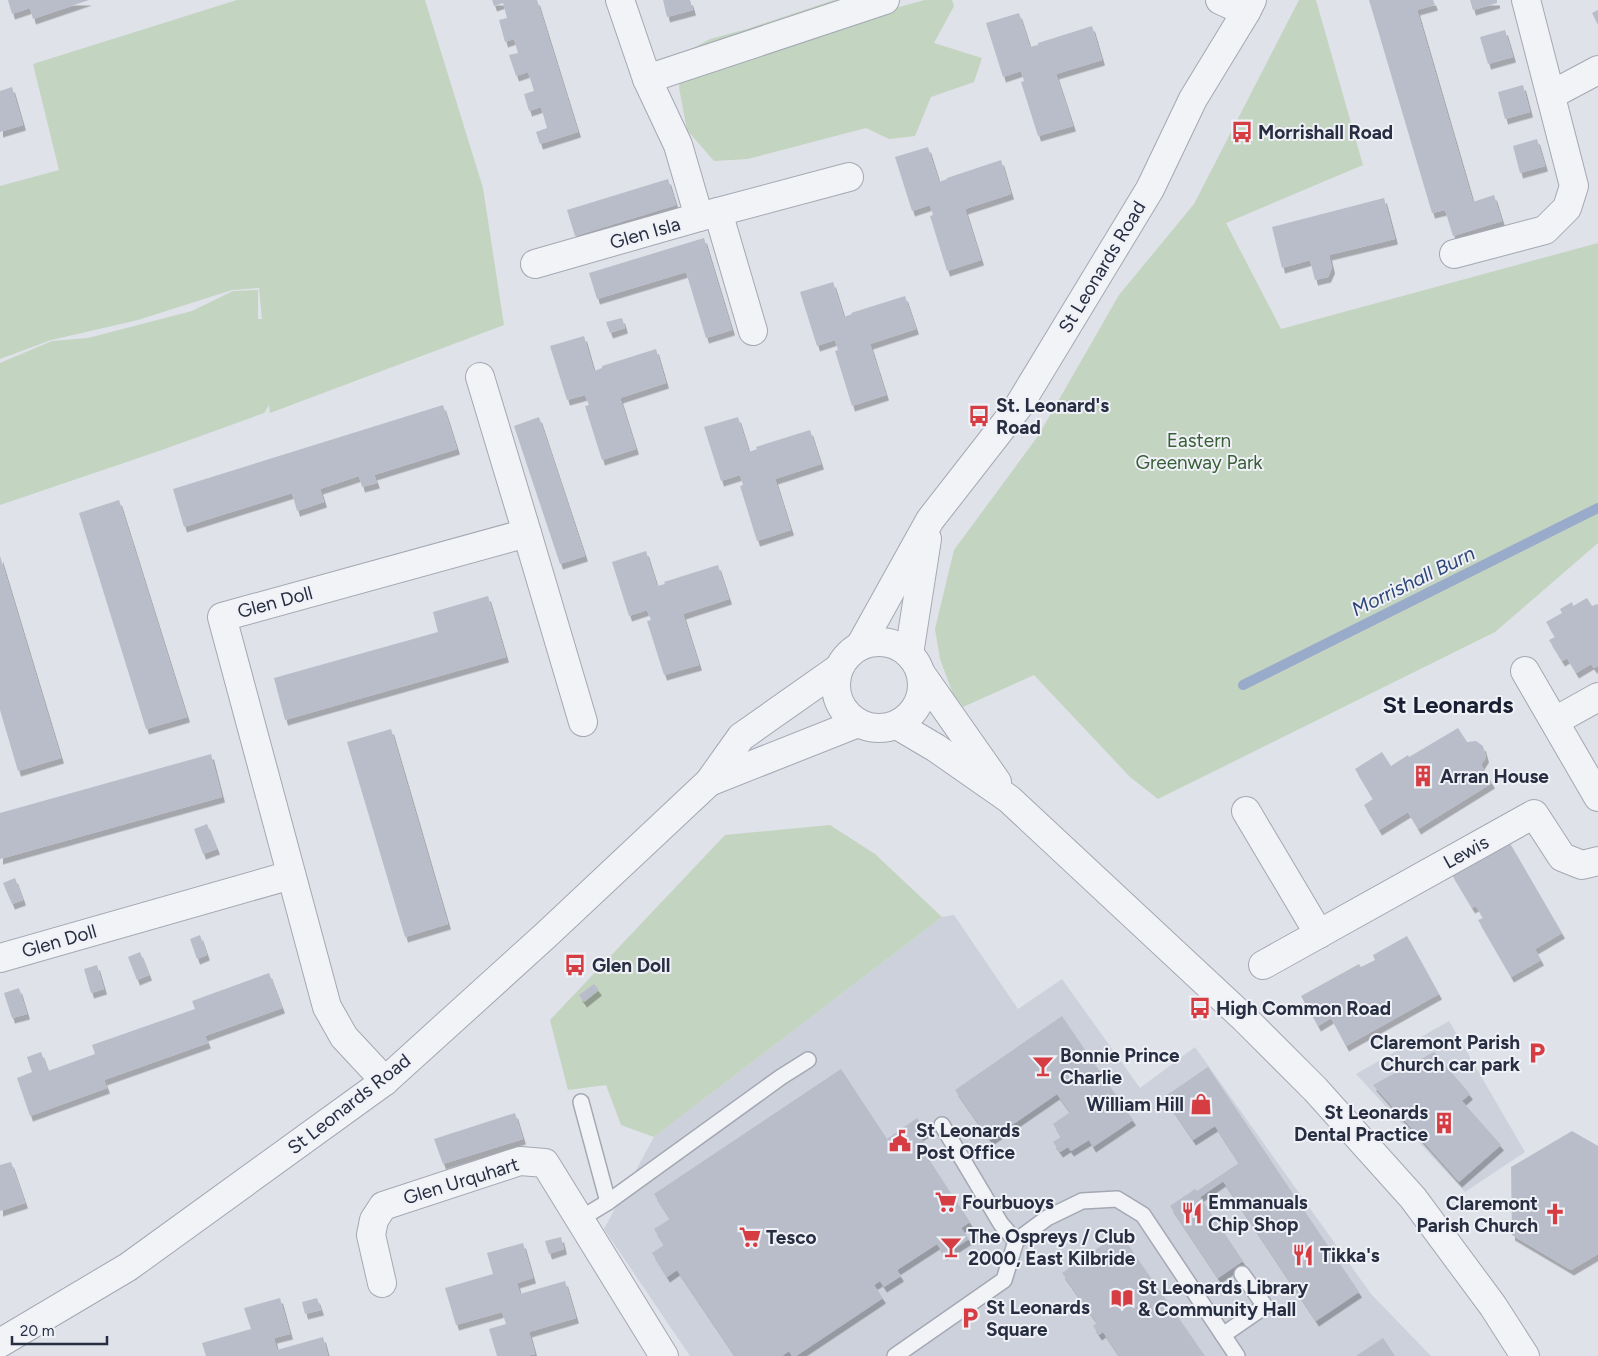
<svg xmlns="http://www.w3.org/2000/svg" width="1598" height="1356" viewBox="0 0 1598 1356" font-family="Figtree,sans-serif">
<style>
.built{fill:#cdd1db}
.green{fill:#c3d4c0}
.lines{fill:none;stroke-linecap:round;stroke-linejoin:round}
.stream{stroke:#98abcb;stroke-width:10}
.building{fill:#b9bdc9;filter:url(#shadow)}
.service-casing{stroke:#a4a8b3;stroke-width:18}
.minor-casing{stroke:#a4a8b3;stroke-width:30}
.tertiary-casing{stroke:#a4a8b3;stroke-width:30}
.service{stroke:#f2f3f7;stroke-width:15}
.minor{stroke:#f2f3f7;stroke-width:28}
.tertiary{stroke:#f2f3f7;stroke-width:28}
.labels{text-anchor:middle;dominant-baseline:central;stroke-width:4;stroke-linejoin:round;paint-order:stroke}
.poi-label{font-size:19px;font-weight:bold;fill:#272e41;stroke:#eff1f7;text-anchor:start}
.street-label{font-size:19px;fill:#272e41;stroke:#eff1f7}
.park-label{font-size:19px;fill:#375e34;stroke:#eff1f7}
.water-label{font-size:20px;font-style:italic;fill:#2f4778;stroke:#eff1f7}
.district-label{font-size:24px;font-weight:bold;fill:#191f32;stroke:#eff1f7}
</style>
<defs>
<filter id="shadow"><feDropShadow dx="3" dy="5.5" stdDeviation="0" flood-color="#0004"/></filter>
</defs>
<rect width="100%" height="100%" fill="#dfe2e9"/>
<!-- built -->
<g class="built">
<polygon points="954,915 1018,1009 1062,979 1140,1088 1195,1047 1371,1294 1431,1356 690,1356 604,1229 654,1137 942,917"/>
<polygon points="1449,1021 1525,1152 1465,1192 1356,1074"/>
</g>
<!-- green -->
<g class="green">
<polygon points="237,0 425,0 483,188 504,325 270,413 269,405 264,413 159,451 0,505 0,363 52,341 88,338 192,311 233,291 258,290 258,319 262,319 259,288 232,290 138,320 51,340 0,359 0,186 59,170 33,64"/>
<polygon points="834,0 872,0 877,13 925,0 952,0 954,6 934,43 982,58 974,82 931,97 915,136 889,139 866,128 748,159 714,161 687,130 679,88 684,53 710,39 747,29"/>
<polygon points="1299,0 1316,0 1363,165 1226,223 1281,329 1598,243 1598,543 1495,632 1158,799 1130,777 1034,675 963,707 953,694 940,659 935,629 954,550 1038,436 1119,295 1194,204"/>
<polygon points="830,825 875,854 942,917 654,1137 621,1125 606,1085 568,1090 550,1020 725,835"/>
</g>
<g class="lines">
<!-- stream -->
<polyline class="stream" points="1243,685 1598,508"/>
</g>
<!-- building -->
<g class="building">
<polygon points="8,0 89,0 33,19 30,8 12,14"/>
<polygon points="492,0 537,0 578,132 540,144 536,132 547,128 541,107 529,111 524,94 534,91 528,72 516,76 509,55 518,53 514,39 505,42 499,20 507,18 503,3 494,6"/>
<polygon points="663,0 690,0 693,10 667,17"/>
<polygon points="1369,0 1433,0 1435,5 1417,10 1473,202 1494,195 1502,221 1453,236 1445,210 1432,213"/>
<polygon points="1470,0 1497,0 1497,3 1473,10"/>
<polygon points="1598,10 1598,25 1592,13"/>
<polygon points="1019,13 1030,47 1038,45 1038,43 1092,26 1102,60 1056,74 1073,126 1038,136 1021,82 1024,81 1021,71 1003,77 986,23"/>
<polygon points="1505,30 1513,57 1488,64 1480,37"/>
<polygon points="1523,85 1530,112 1505,119 1498,92"/>
<polygon points="12,87 23,125 0,132 0,91"/>
<polygon points="1537,139 1545,166 1520,173 1513,146"/>
<polygon points="928,147 939,182 947,179 947,178 1001,160 1011,194 965,209 981,260 947,271 930,216 933,215 930,205 912,211 895,157"/>
<polygon points="668,179 676,205 575,236 567,210"/>
<polygon points="1384,198 1395,239 1329,255 1332,268 1328,277 1315,280 1310,260 1282,268 1272,227"/>
<polygon points="704,238 732,330 706,338 686,272 597,299 589,273"/>
<polygon points="833,282 844,317 852,314 851,313 905,296 916,329 870,344 886,395 852,406 835,351 838,350 835,340 817,346 800,292"/>
<polygon points="622,318 625,328 610,333 606,322"/>
<polygon points="584,336 594,371 602,368 602,366 656,349 666,383 620,398 636,449 602,460 585,406 589,405 585,395 567,400 550,346"/>
<polygon points="443,405 457,449 374,475 377,483 362,487 359,476 320,489 324,502 297,511 292,493 184,527 173,489"/>
<polygon points="539,417 585,556 560,564 514,426"/>
<polygon points="738,417 749,452 757,449 756,447 810,430 821,464 775,479 791,530 757,541 740,486 743,485 740,475 721,481 704,427"/>
<polygon points="119,500 187,717 146,729 79,513"/>
<polygon points="646,551 657,586 665,584 664,582 718,565 729,599 683,614 699,665 664,675 647,621 651,620 647,610 629,616 612,562"/>
<polygon points="0,556 61,758 18,771 0,710"/>
<polygon points="488,596 506,657 285,720 274,678 438,632 433,612"/>
<polygon points="1587,598 1592,606 1597,604 1598,605 1598,666 1594,668 1591,664 1576,673 1567,658 1562,661 1549,640 1555,637 1546,622 1562,613 1560,609 1572,602 1573,606"/>
<polygon points="1458,728 1467,742 1476,741 1483,746 1486,757 1481,765 1492,783 1418,829 1408,812 1379,830 1364,805 1373,799 1355,769 1382,752 1391,766 1408,755 1409,757"/>
<polygon points="391,729 448,924 405,937 347,742"/>
<polygon points="211,754 222,797 0,859 0,813"/>
<polygon points="207,824 217,849 203,854 194,829"/>
<polygon points="1508,840 1562,933 1535,949 1541,960 1511,977 1478,920 1483,918 1476,906 1472,908 1451,873"/>
<polygon points="15,878 23,900 12,904 3,883"/>
<polygon points="200,935 207,955 197,959 190,939"/>
<polygon points="1407,936 1439,994 1346,1046 1331,1018 1318,1026 1301,996 1359,964 1361,967 1375,960 1373,955"/>
<polygon points="140,952 149,975 137,980 128,957"/>
<polygon points="97,965 104,989 91,993 84,969"/>
<polygon points="269,973 282,1008 205,1036 208,1043 104,1080 107,1088 30,1116 17,1078 32,1072 27,1057 41,1052 48,1071 95,1054 92,1045 195,1009 192,1001"/>
<polygon points="594,984 599,990 584,1002 579,995"/>
<polygon points="19,988 27,1014 12,1018 4,993"/>
<polygon points="1062,1016 1133,1120 1093,1147 1089,1140 1071,1151 1068,1147 1060,1152 1053,1142 1061,1137 1053,1124 1070,1112 1057,1094 990,1140 955,1090"/>
<polygon points="1434,1052 1470,1094 1462,1101 1501,1145 1459,1182 1373,1085"/>
<polygon points="1208,1067 1359,1292 1316,1321 1223,1181 1200,1197 1243,1261 1218,1278 1170,1206 1195,1189 1197,1191 1239,1163 1215,1126 1193,1140 1164,1097"/>
<polygon points="841,1069 887,1139 917,1118 926,1132 920,1136 928,1149 924,1152 970,1222 961,1228 969,1239 944,1255 937,1244 897,1270 901,1276 884,1287 880,1281 874,1285 883,1298 796,1356 792,1356 789,1351 782,1356 735,1356 677,1270 667,1277 652,1253 664,1245 654,1229 670,1219 654,1194"/>
<polygon points="515,1113 523,1139 443,1164 434,1139"/>
<polygon points="1572,1131 1598,1146 1598,1254 1571,1270 1512,1235 1511,1167"/>
<polygon points="11,1162 25,1203 0,1211 0,1165"/>
<polygon points="1120,1233 1205,1356 1119,1356 1103,1332 1099,1335 1093,1326 1097,1323 1062,1273"/>
<polygon points="561,1237 564,1249 549,1254 545,1241"/>
<polygon points="523,1243 533,1278 517,1283 520,1294 565,1281 576,1318 529,1332 535,1354 526,1356 497,1356 489,1329 506,1324 502,1312 456,1325 445,1288 493,1274 487,1253"/>
<polygon points="280,1298 290,1334 274,1338 277,1350 323,1337 328,1356 206,1356 202,1343 251,1329 244,1308"/>
<polygon points="317,1298 321,1310 305,1314 302,1302"/>
<polygon points="1383,1338 1395,1356 1356,1356"/>
</g>
<g class="lines">
<!-- service casing -->
<g class="service-casing">
<g id="service">
<polyline points="581,1102 608,1202"/>
<polyline points="942,1125 1001,1224 1016,1241"/>
<polyline points="580,1219 608,1202 781,1077 808,1060"/>
<polyline points="1223,1335 1265,1306 1242,1274"/>
<polyline points="895,1356 1004,1280 1016,1241 1047,1218 1082,1201 1117,1199 1143,1215 1237,1356"/>
</g>
</g>
<!-- minor casing -->
<g class="minor-casing">
<g id="minor">
<polyline points="647,79 885,0"/>
<polyline points="1551,95 1598,70"/>
<polyline points="718,212 753,331"/>
<polyline points="699,217 849,177"/>
<polyline points="1454,254 1545,230 1567,208 1574,186 1526,0"/>
<polyline points="535,264 699,217 678,145 647,79 620,0"/>
<polyline points="527,533 583,722"/>
<polyline points="1525,671 1598,797"/>
<polyline points="1555,721 1598,697"/>
<polyline points="1246,811 1319,934"/>
<polyline points="0,958 291,875"/>
<polyline points="1263,965 1534,814 1562,857 1582,865 1598,861"/>
<polyline points="385,1081 344,1037 327,1007 222,617 527,533 480,377"/>
<polyline points="382,1283 371,1235 374,1220 383,1206 520,1161 545,1163 664,1356"/>
</g>
</g>
<!-- tertiary casing -->
<g class="tertiary-casing">
<g id="tertiary">
<polyline points="1220,0 1246,12"/>
<circle cx="879" cy="685" r="43"/>
<polyline points="860,646 930,520 1018,407 1150,189 1193,99 1246,12 1252,0"/>
<polyline points="909,654 927,539"/>
<polyline points="922,675 997,782"/>
<polyline points="897,725 936,748 1009,799 1245,1019 1315,1089 1413,1198 1493,1306 1525,1356"/>
<polyline points="709,782 858,723"/>
<polyline points="0,1343 128,1267 385,1081 546,935 709,782 741,737 839,668"/>
</g>
</g>
<!-- service -->
<use href="#service" class="service"/>
<!-- minor -->
<use href="#minor" class="minor"/>
<!-- tertiary -->
<use href="#tertiary" class="tertiary"/>
</g>
<!-- icons -->
<defs>
<g id="bus-bare" transform="scale(1.725)"><path d="M-5-6H5V4H4V6H2V4H-2V6H-4V4H-5ZM-3.5-4V0h7V-4ZM-3.5 1.2v1.5H-2V1.2ZM2 1.2v1.5H3.5V1.2Z" fill="#d53d43" stroke="#eff1f7" stroke-width="2.5" paint-order="stroke"/></g>
<g id="building-bare" transform="scale(1.725)"><path d="M-4-6H4V6H1V3H-1V6H-4ZM-2.5-4.3h1.7v1.8h-1.7ZM.8-4.3h1.7v1.8H.8ZM-2.5-1h1.7V.8h-1.7ZM.8-1h1.7V.8H.8Z" fill="#d53d43" stroke="#eff1f7" stroke-width="2.5" paint-order="stroke"/></g>
<g id="parking-bare" transform="scale(1.725)"><path d="M-3.5-5.5H1a3.5 3.5 0 0 1 0 7H-1V5.5H-3.5ZM-1-3.4V-.6H.8a1.4 1.4 0 0 0 0-2.8Z" fill="#d53d43" stroke="#eff1f7" stroke-width="2.5" paint-order="stroke"/></g>
<g id="bar-bare" transform="scale(1.725)"><path d="M-6-5H6L.8 .8V4.5H3.5V6h-7V4.5H-.8V.8Z" fill="#d53d43" stroke="#eff1f7" stroke-width="2.5" paint-order="stroke"/></g>
<g id="shop-bare" transform="scale(1.725)"><path d="M-5-2.5h2.3a2.7 3.5 0 0 1 5.4 0H5L5.5 6h-11ZM-1.5-2.5h3a1.5 2.3 0 0 0-3 0Z" fill="#d53d43" stroke="#eff1f7" stroke-width="2.5" paint-order="stroke"/></g>
<g id="civic-bare" transform="scale(1.725)"><path d="M-.6-6.5H3V-4.5H.6V-3L4-1V1h2V6H-6V1h2V-1L-.6-3ZM-1.2 2.5V6h2.4V2.5Z" fill="#d53d43" stroke="#eff1f7" stroke-width="2.5" paint-order="stroke"/></g>
<g id="supermarket-bare" transform="scale(1.725)"><path d="M-6-5.5h2.5l.6 2H6L4.5 2H-2.5L-4.4-4H-6ZM-1.5 3.2a1.3 1.3 0 1 0 .1 0ZM3 3.2a1.3 1.3 0 1 0 .1 0Z" fill="#d53d43" stroke="#eff1f7" stroke-width="2.5" paint-order="stroke"/></g>
<g id="restaurant-bare" transform="scale(1.725)"><path d="M-5-6h1v4h1v-4h1v4h1v-4h1v5L-1.5 .5V6h-2V.5L-5-1ZM5-6V6H3V1.5H1.5Q1.5-4 5-6Z" fill="#d53d43" stroke="#eff1f7" stroke-width="2.5" paint-order="stroke"/></g>
<g id="church-bare" transform="scale(1.725)"><path d="M-1.2-6h2.4v3.5h3.3v2.4h-3.3V6h-2.4V-.1h-3.3v-2.4h3.3Z" fill="#d53d43" stroke="#eff1f7" stroke-width="2.5" paint-order="stroke"/></g>
<g id="library-bare" transform="scale(1.725)"><path d="M-6-4Q-3-5.5-.7-3.5V5Q-3 3-6 4ZM6-4Q3-5.5 .7-3.5V5Q3 3 6 4Z" fill="#d53d43" stroke="#eff1f7" stroke-width="2.5" paint-order="stroke"/></g>
</defs>
<g fill-rule="evenodd">
<use href="#bus-bare" x="1242" y="132"/>
<use href="#bus-bare" x="979" y="416"/>
<use href="#building-bare" x="1423" y="776"/>
<use href="#bus-bare" x="575" y="965"/>
<use href="#bus-bare" x="1200" y="1008"/>
<use href="#parking-bare" x="1537" y="1053"/>
<use href="#bar-bare" x="1043" y="1066"/>
<use href="#shop-bare" x="1201" y="1104"/>
<use href="#building-bare" x="1444" y="1123"/>
<use href="#civic-bare" x="900" y="1141"/>
<use href="#supermarket-bare" x="946" y="1202"/>
<use href="#restaurant-bare" x="1192" y="1213"/>
<use href="#church-bare" x="1555" y="1214"/>
<use href="#supermarket-bare" x="750" y="1237"/>
<use href="#bar-bare" x="951" y="1247"/>
<use href="#restaurant-bare" x="1303" y="1255"/>
<use href="#library-bare" x="1122" y="1298"/>
<use href="#parking-bare" x="970" y="1318"/>
</g>
<g class="labels">
<!-- poi labels -->
<g class="poi-label">
<text x="1258" y="132">Morrishall Road</text>
<text x="996" y="405">St. Leonard's<tspan x="996" dy="22">Road</tspan></text>
<text x="1440" y="776">Arran House</text>
<text x="592" y="965">Glen Doll</text>
<text x="1216" y="1008">High Common Road</text>
<text x="1520" y="1042" text-anchor="end">Claremont Parish<tspan x="1520" dy="22">Church car park</tspan></text>
<text x="1060" y="1055">Bonnie Prince<tspan x="1060" dy="22">Charlie</tspan></text>
<text x="1184" y="1104" text-anchor="end">William Hill</text>
<text x="1428" y="1112" text-anchor="end">St Leonards<tspan x="1428" dy="22">Dental Practice</tspan></text>
<text x="916" y="1130">St Leonards<tspan x="916" dy="22">Post Office</tspan></text>
<text x="962" y="1202">Fourbuoys</text>
<text x="1208" y="1202">Emmanuals<tspan x="1208" dy="22">Chip Shop</tspan></text>
<text x="1538" y="1203" text-anchor="end">Claremont<tspan x="1538" dy="22">Parish Church</tspan></text>
<text x="968" y="1236">The Ospreys / Club<tspan x="968" dy="22">2000, East Kilbride</tspan></text>
<text x="766" y="1237">Tesco</text>
<text x="1320" y="1255">Tikka's</text>
<text x="1138" y="1287">St Leonards Library<tspan x="1138" dy="22">&amp; Community Hall</tspan></text>
<text x="986" y="1307">St Leonards<tspan x="986" dy="22">Square</tspan></text>
</g>
<!-- street labels -->
<g class="street-label">
<text transform="translate(645 233) rotate(-16)">Glen Isla</text>
<text transform="translate(1102 267) rotate(-59)">St Leonards Road</text>
<text transform="translate(275 602) rotate(-15)">Glen Doll</text>
<text transform="translate(1466 852) rotate(-29)">Lewis</text>
<text transform="translate(59 941) rotate(-16)">Glen Doll</text>
<text transform="translate(349 1104) rotate(-38)">St Leonards Road</text>
<text transform="translate(461 1181) rotate(-17)">Glen Urquhart</text>
</g>
<!-- park labels -->
<g class="park-label">
<text x="1199" y="440">Eastern<tspan x="1199" dy="22">Greenway Park</tspan></text>
</g>
<!-- water labels -->
<g class="water-label">
<text transform="translate(1413 581) rotate(-26)">Morrishall Burn</text>
</g>
<!-- district labels -->
<g class="district-label">
<text x="1448" y="704">St Leonards</text>
</g>
</g>
<!-- scale -->
<path d="M12 1336v8h95v-8" fill="none" stroke="#272e41" stroke-width="2.5"/>
<text x="20" y="1336" font-size="15" fill="#272e41" stroke="#eff1f7" stroke-width="4" paint-order="stroke">20 m</text>
</svg>
